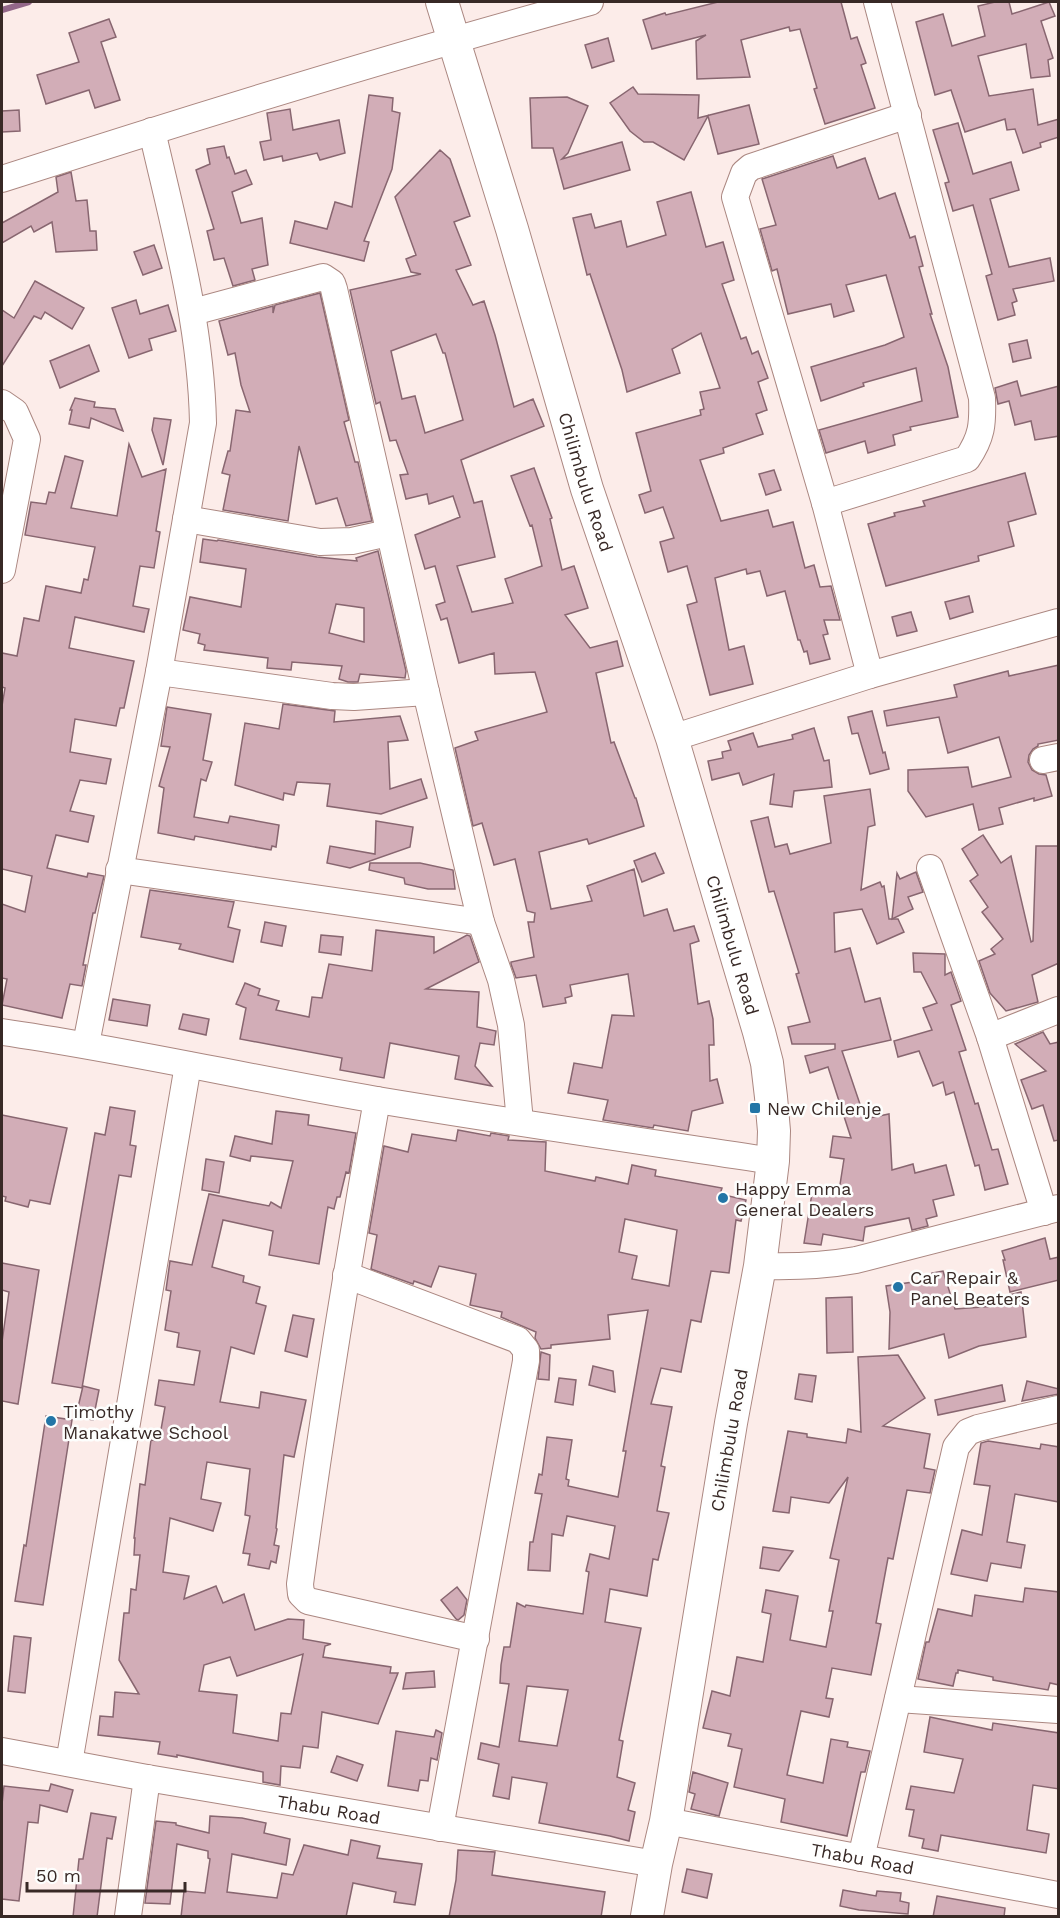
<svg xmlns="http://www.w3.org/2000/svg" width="1060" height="1918" viewBox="0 0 1060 1918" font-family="'Work Sans',sans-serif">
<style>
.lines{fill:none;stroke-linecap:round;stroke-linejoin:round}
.stream{stroke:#936789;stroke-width:6}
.building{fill:#d2adb7;stroke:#886670;stroke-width:1.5;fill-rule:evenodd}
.minor-casing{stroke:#ab8781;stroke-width:28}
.major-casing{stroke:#ab8781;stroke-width:34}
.minor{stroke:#fff;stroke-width:26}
.major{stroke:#fff;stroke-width:32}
.poi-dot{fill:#2275a6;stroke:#fdfefd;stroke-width:2}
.labels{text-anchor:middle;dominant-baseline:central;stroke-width:5;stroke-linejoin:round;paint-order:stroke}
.street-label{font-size:18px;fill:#382926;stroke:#fdfefd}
.poi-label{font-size:18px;fill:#382926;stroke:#fdfefd;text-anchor:start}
</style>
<rect width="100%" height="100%" fill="#fcece9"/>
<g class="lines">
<!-- stream -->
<polyline class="stream" points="2,10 29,2"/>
</g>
<!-- building -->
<g class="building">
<polygon points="718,2 841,2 851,39 857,37 866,63 861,65 875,108 825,124 814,89 817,88 800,29 790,31 789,27 741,40 750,77 697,79 696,41 706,35 652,49 643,20 665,13 666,15"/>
<polygon points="995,2 1009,2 1012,14 1049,2 1055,16 1041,21 1053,58 1048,60 1050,76 1031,78 1026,44 978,56 989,96 1033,89 1038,125 1059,119 1059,137 1040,143 1041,147 1023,153 1015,129 1007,130 1005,119 965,132 951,90 935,95 916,22 943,14 952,46 985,36 978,6"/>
<polygon points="109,19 116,37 101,42 120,100 95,108 89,90 46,104 37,75 79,62 69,33"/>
<polygon points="608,38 614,61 592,68 585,45"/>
<polygon points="633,87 638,94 699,95 698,118 749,105 759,144 718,154 708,116 684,160 653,142 644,142 630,131 610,103"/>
<polygon points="369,95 393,98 392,111 400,113 392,169 364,241 369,242 364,261 290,243 295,221 327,229 335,202 352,207"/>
<polygon points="567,97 588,106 568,153 562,159 622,142 630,170 564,189 553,148 532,148 530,98"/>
<polygon points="290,109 293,130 339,120 345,153 320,160 317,153 283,161 282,156 264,160 260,142 271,140 267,113"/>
<polygon points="19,110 20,131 2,132 2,111"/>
<polygon points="958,123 973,174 1011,162 1019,190 990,199 1009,267 1050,258 1054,281 1013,289 1017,301 1012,303 1015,315 998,320 986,276 992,274 973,205 953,211 945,183 949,182 933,130"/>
<polygon points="224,146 227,158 229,157 235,174 246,170 252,184 232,192 241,223 262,218 268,265 252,269 255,280 233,286 224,258 214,260 207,231 214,229 196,170 210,164 207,149"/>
<path d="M440,150L450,159L470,216L454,222L471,265L456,270L473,305L484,301L495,335L514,407L533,399L544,426L461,460L474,503L482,501L495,557L457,566L472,612L513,603L505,579L542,566L532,525L530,526L511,476L534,468L552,518L550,519L562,570L574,566L588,608L565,615L590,648L617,641L623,666L596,673L611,743L614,742L635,798H636L644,826L589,844L587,839L539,852L551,909L592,901L587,886L634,869L644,916L667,909L674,931L694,926L699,941L690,944L698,1004L709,1001L713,1019L714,1045H709L710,1081L717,1079L723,1103L692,1111L688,1131L654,1125L653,1128L603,1120L608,1100L568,1093L574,1063L602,1068L612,1015L634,1016L628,974L570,985L572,996L565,998L566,1003L543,1007L536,975L516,978L511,964V962L534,957L528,922H534L535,913L527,911L515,859L494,865L482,823L473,826L455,748L478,740L475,732L547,712L535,672L495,674L494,653L459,663L447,618L441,620L436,605L445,602L435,566L425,569L415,535L460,517L453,496L429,504L427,494L406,499L400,475L408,474L396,440L390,441L380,402L376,404L350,290L421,274L411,272L406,259L416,255L395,197ZM436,334L443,353H445L463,420L425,433L415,396L402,399L391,351Z"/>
<polygon points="833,156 837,168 865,158 879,199 895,193 910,238 915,236 923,266 919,267 932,314 930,314 948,367 958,417 910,427 911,430 893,435 895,445 868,453 865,441 826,453 819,430 922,401 916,368 863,383 864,386 821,401 811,367 885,345 904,337 886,275 846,285 854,311 834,317 831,304 788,314 777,269 772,271 760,229 776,225 762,179"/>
<polygon points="71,172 76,201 87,200 90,231 96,231 97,250 56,252 52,222 34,232 31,226 2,243 2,223 58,192 56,177"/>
<polygon points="691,192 706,247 723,242 734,280 722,284 741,339 746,337 752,354 758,351 768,378 758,382 767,410 756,414 763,434 723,448 724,453 700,460 721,521 768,510 773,527 793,522 805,568 814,565 820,587 831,586 840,620 824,620 828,634 823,635 830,659 810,664 807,651 804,652 800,640 798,640 785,591 767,596 760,571 747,574 746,569 715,578 729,650 744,646 753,684 710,695 687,605 697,602 687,566 668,572 660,542 674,538 663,507 645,513 639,495 651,491 636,433 701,415 700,410 704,409 700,392 720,388 701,333 672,349 680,373 627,392 622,370 590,274 587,275 573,218 591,214 595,228 621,221 627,247 666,235 657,202"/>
<polygon points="154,245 162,268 143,275 134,252"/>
<polygon points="35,281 84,308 72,329 45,312 41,319 34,316 2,366 2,310 14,318"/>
<polygon points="320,293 349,420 344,422 355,462 358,462 372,521 346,526 337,498 316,504 299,446 288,521 223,510 230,475 222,473 228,451 230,451 236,410 250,412 241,385 235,353 228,355 219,321 273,306 273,313 275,305"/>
<polygon points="136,300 140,314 168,305 176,331 149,339 152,350 129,358 112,308"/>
<polygon points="1027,340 1031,358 1013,362 1009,344"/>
<polygon points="89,345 99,371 60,388 50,361"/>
<polygon points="1017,381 1021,396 1059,386 1059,436 1035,440 1031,421 1015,425 1009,401 998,404 995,388"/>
<polygon points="75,398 95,402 94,407 115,409 123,431 91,418 89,428 69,424 72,410 70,410"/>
<polygon points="154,418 171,420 163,465 152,430"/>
<polygon points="129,444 142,477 166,469 156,531 160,532 154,568 140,566 133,606 149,609 144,632 75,617 69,648 134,661 124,708 120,708 116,726 75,719 70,752 111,759 106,784 80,780 70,811 94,816 88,842 56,835 47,868 87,877 88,873 104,876 95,913 93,913 83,965 86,965 82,986 70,984 62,1018 2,1005 7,979 2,978 2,904 25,912 32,876 2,869 2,706 5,688 2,687 2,653 17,656 24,618 39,621 46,586 81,593 84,579 88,580 95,547 25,535 31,502 46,504 49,492 55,493 65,456 83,461 71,508 117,516"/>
<polygon points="774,470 781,490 766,495 759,474"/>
<polygon points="1025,473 1036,514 1008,522 1014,546 978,556 979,561 886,586 868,524 895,516 894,513 925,506 923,501"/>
<path d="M203,539L217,541L218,540L317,557L357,561L356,558L378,551L406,671L405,678L360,674L358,682H348L339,679L342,666L292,662L291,670L267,668L268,658L204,650L205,645L198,643L200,634L183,630L190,597L241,607L246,569L200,562ZM336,604L364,608V642L329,633Z"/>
<polygon points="969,596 973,612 950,619 945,602"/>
<polygon points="911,612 917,631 897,636 892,617"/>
<polygon points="1059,665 1059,740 1038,744 1038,746 1033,749 1029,755 1028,762 1032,770 1039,774 1046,775 1052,796 1034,801 1034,798 999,808 1003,824 979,830 973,804 926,817 908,791 908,770 968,767 972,787 1011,777 999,737 948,753 939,717 887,726 884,711 957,697 954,685 1008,671 1009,676"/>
<polygon points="283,704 335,711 334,722 400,716 408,740 388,742 390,789 421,779 427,798 381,814 327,806 330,784 297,782 294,795 284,793 283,800 235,785 245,723 279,729"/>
<polygon points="167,707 211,714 203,760 212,762 206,781 201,779 194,817 228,823 230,816 279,825 276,847 272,846 271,850 195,836 194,840 158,833 164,788 159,786 170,747 161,746"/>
<polygon points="872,711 883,753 885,752 889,769 870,774 858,733 852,734 848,717"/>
<polygon points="814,728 824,761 829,760 832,787 794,791 792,807 770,804 774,774 743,785 739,773 712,780 708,761 723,758 722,752 731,750 728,741 753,733 758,747 793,739 792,735"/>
<polygon points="870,789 875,825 868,827 861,890 880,882 882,887 884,886 889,919 898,919 904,932 877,944 862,909 834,913 835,952 850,948 865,1002 880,998 891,1040 842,1051 865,1119 889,1114 892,1170 913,1164 915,1173 946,1165 954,1195 933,1200 937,1216 926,1219 928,1226 912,1230 909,1218 865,1227 863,1241 823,1234 821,1245 804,1243 813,1187 839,1191 844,1159 830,1157 833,1136 851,1138 828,1067 810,1073 805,1056 835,1049 835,1044 792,1044 788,1027 810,1022 796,974 799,973 774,891 769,892 751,821 768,817 775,847 787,844 790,854 831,843 824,796"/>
<polygon points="376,821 413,827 410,847 350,868 327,863 330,846 375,854"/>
<polygon points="983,835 1001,863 1011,856 1031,942 1033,941 1036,846 1059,846 1059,963 1032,975 1038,1002 1006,1011 990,993 979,961 995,954 991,949 1003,939 982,912 988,907 970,881 978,875 962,849"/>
<polygon points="655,853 664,873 642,882 634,861"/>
<polygon points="370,863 420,863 453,870 455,889 428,889 405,884 404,878 369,870"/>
<polygon points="916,872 923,892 908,897 913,909 892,919 897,873 900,879"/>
<polygon points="150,890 234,902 228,927 240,930 233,962 179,949 181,944 141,937"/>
<polygon points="265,922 286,926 282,946 261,942"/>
<polygon points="376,930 434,937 434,953 467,935 470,936 479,962 426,989 479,992 477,1027 496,1031 494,1045 480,1043 475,1066 492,1086 455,1079 459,1056 390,1043 384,1078 340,1070 342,1058 240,1039 246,1008 236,1004 245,983 260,989 258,995 279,1001 276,1010 309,1017 312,997 322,998 329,964 372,971"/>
<polygon points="321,935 343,937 341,955 319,952"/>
<polygon points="913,953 945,954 945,975 951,972 961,1001 951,1005 966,1050 959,1052 975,1104 978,1103 992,1150 998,1149 1008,1184 985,1190 979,1165 975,1166 954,1092 946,1095 943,1082 933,1086 919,1051 898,1057 894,1041 932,1030 923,1008 937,1003 921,972 914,972"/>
<polygon points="113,999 150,1005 147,1026 109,1020"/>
<polygon points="183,1014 209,1019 206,1035 179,1029"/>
<polygon points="1043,1032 1050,1044 1059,1042 1059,1140 1054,1141 1043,1105 1032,1109 1021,1080 1046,1071 1015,1044"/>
<polygon points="110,1107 135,1111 130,1145 136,1146 131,1177 119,1175 82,1388 52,1383 95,1133 105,1135"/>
<path d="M276,1111L309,1115L308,1125L356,1133L349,1173L346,1172L340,1197H337L334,1209L328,1207L319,1264L269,1255L273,1231L223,1220L212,1267L244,1276L243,1282L260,1287L256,1303L266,1306L254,1354L231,1347L220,1402L259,1408L261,1392L306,1400L294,1457L284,1455L276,1528L277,1529L274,1545L279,1546L276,1563L271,1561L269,1569L248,1565L250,1554L243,1553L250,1516L245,1515L250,1469L207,1462L201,1499L221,1503L213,1531L170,1518L163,1572L189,1576L184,1599L216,1586L223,1603L244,1594L255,1630L288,1619L304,1620L303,1639L331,1644L325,1646L323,1657L391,1667L390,1673H398L378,1724L322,1712L318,1748L303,1746L300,1768L281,1766L280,1785L263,1782V1772L177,1755V1757L158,1754L160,1742L98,1735L100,1716L113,1717L115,1692L139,1694L119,1660L124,1613H129L131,1589L136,1590L140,1555H134L135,1538H134L140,1484L145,1485L151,1440L159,1441L165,1407L155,1405L159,1380L194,1385L200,1351L177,1347L179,1333L165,1330L171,1291L166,1290L170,1261L192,1265L209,1194L269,1206L271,1202L281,1208L293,1161L251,1156L250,1161L230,1156L235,1136L272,1144ZM303,1654L291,1714L281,1713L278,1741L233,1733L237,1695L199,1691L204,1665L230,1657L237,1676Z"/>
<polygon points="2,1115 67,1128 50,1204 30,1200 28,1207 5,1201 6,1197 2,1196"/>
<path d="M458,1130L490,1136L491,1133L509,1136L508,1140L546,1142L545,1171L595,1181L596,1177L628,1184L632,1165L656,1170L655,1176L722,1188L720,1194L746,1200L741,1221L736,1220L729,1273L711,1271L701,1322L691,1320L681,1372L661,1368L651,1404L672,1407L661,1466L665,1467L657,1511L669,1513L658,1560L653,1559L647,1596L610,1589L605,1622L641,1628L619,1740L623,1741L617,1777L635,1783L628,1810L635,1812L629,1841L610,1836L539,1823L547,1783L512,1777L509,1799L493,1796L499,1764L478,1759L481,1743L499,1747L509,1684L500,1683L501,1665L504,1647H510L517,1603L525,1607L526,1605L583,1614L589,1572L586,1571L590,1554L609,1559L615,1526L567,1516L563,1536L552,1534L550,1571L528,1570L530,1542H533L542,1494L535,1493L539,1474L542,1475L547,1437L572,1440L566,1479L569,1480L568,1486L618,1497L626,1451H623L648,1310L608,1315L610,1339L551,1345V1348L541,1349L535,1338L536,1332L501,1317L502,1312L470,1305L476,1274L439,1266L431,1287L414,1281L413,1284L371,1269L377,1235L369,1233L384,1146L408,1152L412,1134L456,1141ZM625,1219L677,1230L669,1286L632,1279L637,1256L619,1252ZM527,1686L568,1690L557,1746L519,1741Z"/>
<polygon points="206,1159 224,1162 219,1193 202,1190"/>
<polygon points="1045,1238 1050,1259 1059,1257 1059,1280 1010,1292 1003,1260 1005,1260 1002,1251"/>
<polygon points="2,1263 39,1270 18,1404 2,1401 2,1342 9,1292 2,1290"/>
<polygon points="943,1271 955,1309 995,1306 993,1299 1021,1292 1026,1337 979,1346 949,1358 944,1334 889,1349 890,1312 886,1286 927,1280 933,1277 932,1273"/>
<polygon points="852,1297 853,1352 827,1353 826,1298"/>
<polygon points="293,1315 314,1319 307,1357 285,1351"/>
<polygon points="541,1352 550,1355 549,1380 538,1379"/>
<polygon points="898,1355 925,1398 883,1426 930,1434 924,1468 935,1470 930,1493 907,1490 893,1559 888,1558 876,1623 881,1624 871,1675 832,1668 826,1698 833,1699 829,1717 801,1711 787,1775 823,1783 831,1739 848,1742 847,1747 870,1751 865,1772 861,1772 847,1836 781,1822 785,1799 734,1787 742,1749 728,1746 731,1734 703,1728 712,1691 730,1696 737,1657 763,1662 771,1614 762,1612 766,1590 798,1596 790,1640 826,1647 833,1611 829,1611 839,1560 830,1558 848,1477 829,1503 791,1497 789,1513 773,1511 788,1431 807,1434 807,1437 846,1443 848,1429 861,1432 858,1357"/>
<polygon points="593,1366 613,1371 615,1392 589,1385"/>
<polygon points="799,1374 816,1376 812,1402 795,1399"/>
<polygon points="559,1378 576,1380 573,1405 555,1402"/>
<polygon points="1027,1381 1059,1389 1059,1394 1022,1401"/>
<polygon points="1002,1385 1005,1401 938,1415 935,1400"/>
<polygon points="83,1386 99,1390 93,1420 76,1416"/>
<polygon points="46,1416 72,1420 43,1605 15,1601 24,1545 26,1546"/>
<polygon points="988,1441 1040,1449 1041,1444 1059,1447 1059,1502 1015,1494 1007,1542 1025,1545 1021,1568 991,1563 987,1581 951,1574 962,1530 982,1535 990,1486 974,1484 981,1443"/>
<polygon points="763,1547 793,1551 779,1571 760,1568"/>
<polygon points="457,1587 467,1600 464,1615 458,1620 456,1619 441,1600"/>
<polygon points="1025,1588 1059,1592 1059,1685 1050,1683 1048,1690 993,1680 993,1677 958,1670 958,1673 956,1673 953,1686 918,1679 926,1642 929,1642 938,1609 972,1616 975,1595 1023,1602"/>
<polygon points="14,1636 31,1638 25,1693 8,1691"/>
<polygon points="434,1671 435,1687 403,1689 406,1673"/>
<polygon points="930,1717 992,1730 993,1723 1059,1733 1059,1789 1033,1785 1027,1830 1049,1834 1046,1853 941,1835 938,1851 922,1848 924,1839 909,1836 914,1810 906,1809 911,1786 954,1793 963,1759 924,1752"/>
<polygon points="436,1730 442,1733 437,1760 431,1758 428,1781 420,1780 418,1791 388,1786 396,1731 434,1737"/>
<polygon points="337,1756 363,1765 357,1781 331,1772"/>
<polygon points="693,1772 728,1783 719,1816 691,1809 695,1794 689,1792"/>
<polygon points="51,1784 73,1790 67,1812 40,1805 38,1823 28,1822 19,1901 2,1899 2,1804 4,1786 49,1791"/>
<polygon points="91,1813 116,1817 112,1839 107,1838 97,1917 73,1917 79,1859 83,1859"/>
<polygon points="210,1816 242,1818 266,1823 264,1833 290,1839 286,1865 232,1854 227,1892 277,1898 282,1873 293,1875 304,1845 348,1855 351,1840 380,1846 377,1858 422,1864 415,1905 394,1902 396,1892 353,1883 346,1917 181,1917 184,1891 205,1893 210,1859 208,1858 208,1851 177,1844 170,1904 145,1903 156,1821 176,1823 176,1825 209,1833"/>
<polygon points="458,1850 495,1852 492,1875 605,1892 601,1917 449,1917 456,1880"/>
<polygon points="687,1869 712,1874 707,1898 682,1892"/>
<polygon points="843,1890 876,1896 877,1891 901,1893 900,1901 909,1903 908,1914 859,1910 840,1906"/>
<polygon points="937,1896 1005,1908 1004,1917 933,1917"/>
</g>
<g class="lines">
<!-- minor casing -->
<g class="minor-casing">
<g id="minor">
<path d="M2,179C197,116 392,56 590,2"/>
<polyline points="193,312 323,277 332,283 334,289 426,692 481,922 501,980 511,1025 520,1122"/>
<polyline points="2,403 15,412 27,439 2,570"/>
<path d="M825,503L967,459C982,437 983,424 982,398L877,2"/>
<polyline points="186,519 320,542 352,541 388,533"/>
<polyline points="159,672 332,696 354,697 426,692"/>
<polyline points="870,675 825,503 735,197 744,173 751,167 908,115"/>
<polyline points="672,738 870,675 1058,622"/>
<polyline points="1043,760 1058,757"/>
<polyline points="930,868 990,1037 1044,1212"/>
<polyline points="119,870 481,922"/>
<path d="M2,1032C128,1050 252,1079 377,1100C509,1122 641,1141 773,1161"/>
<polyline points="990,1037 1058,1010"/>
<path d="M86,1044L159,672L203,423C201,323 174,227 152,131"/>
<path d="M377,1100C348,1261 322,1422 300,1584L301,1594L308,1601L476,1639"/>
<path d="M760,1266C793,1267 823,1266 856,1260L1058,1208"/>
<polyline points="346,1275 518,1340 526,1350 526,1361 440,1828"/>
<polyline points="898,1699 1058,1710"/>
<path id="s1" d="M2,1751L147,1778L656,1864"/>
<polyline points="69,1763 188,1065"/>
<path id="s2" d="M666,1821L1058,1895"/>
<polyline points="861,1858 956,1447 968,1432 978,1428 1058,1409"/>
<polyline points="128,1916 147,1778"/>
</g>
</g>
<!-- major casing -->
<g class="major-casing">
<g id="major">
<path id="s3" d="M442,2L512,229L587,489L672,738L759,1032L767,1063L771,1097L774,1131L773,1161L760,1266L731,1423L666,1821L656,1864L647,1916"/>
</g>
</g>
<!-- minor -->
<use href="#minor" class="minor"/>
<!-- major -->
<use href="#major" class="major"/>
</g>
<!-- markers -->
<g class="poi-dot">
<rect x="749" y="1102" width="12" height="12" rx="3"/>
<circle cx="723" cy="1198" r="6"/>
<circle cx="898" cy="1287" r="6"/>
<circle cx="51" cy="1421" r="6"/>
</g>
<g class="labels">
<!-- street labels -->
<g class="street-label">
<text stroke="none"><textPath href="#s3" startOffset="501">Chilimbulu Road</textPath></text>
<text stroke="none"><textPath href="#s3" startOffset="987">Chilimbulu Road</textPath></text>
<text transform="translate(729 1440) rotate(-80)">Chilimbulu Road</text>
<text stroke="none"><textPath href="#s1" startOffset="332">Thabu Road</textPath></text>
<text stroke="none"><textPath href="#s2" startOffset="200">Thabu Road</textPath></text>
</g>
<!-- poi labels -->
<g class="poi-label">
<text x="767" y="1108">New Chilenje</text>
<text x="735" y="1188">Happy Emma<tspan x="735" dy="21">General Dealers</tspan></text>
<text x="910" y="1277">Car Repair &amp;<tspan x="910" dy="21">Panel Beaters</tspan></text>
<text x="63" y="1411">Timothy<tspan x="63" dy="21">Manakatwe School</tspan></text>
</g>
</g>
<!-- border -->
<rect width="1060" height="1918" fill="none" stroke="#382926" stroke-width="6"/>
<!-- scale -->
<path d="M27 1882v9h158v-9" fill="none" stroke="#382926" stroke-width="3"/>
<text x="36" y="1882" font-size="18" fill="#382926" stroke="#fdfefd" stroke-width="4.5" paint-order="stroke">50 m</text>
</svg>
